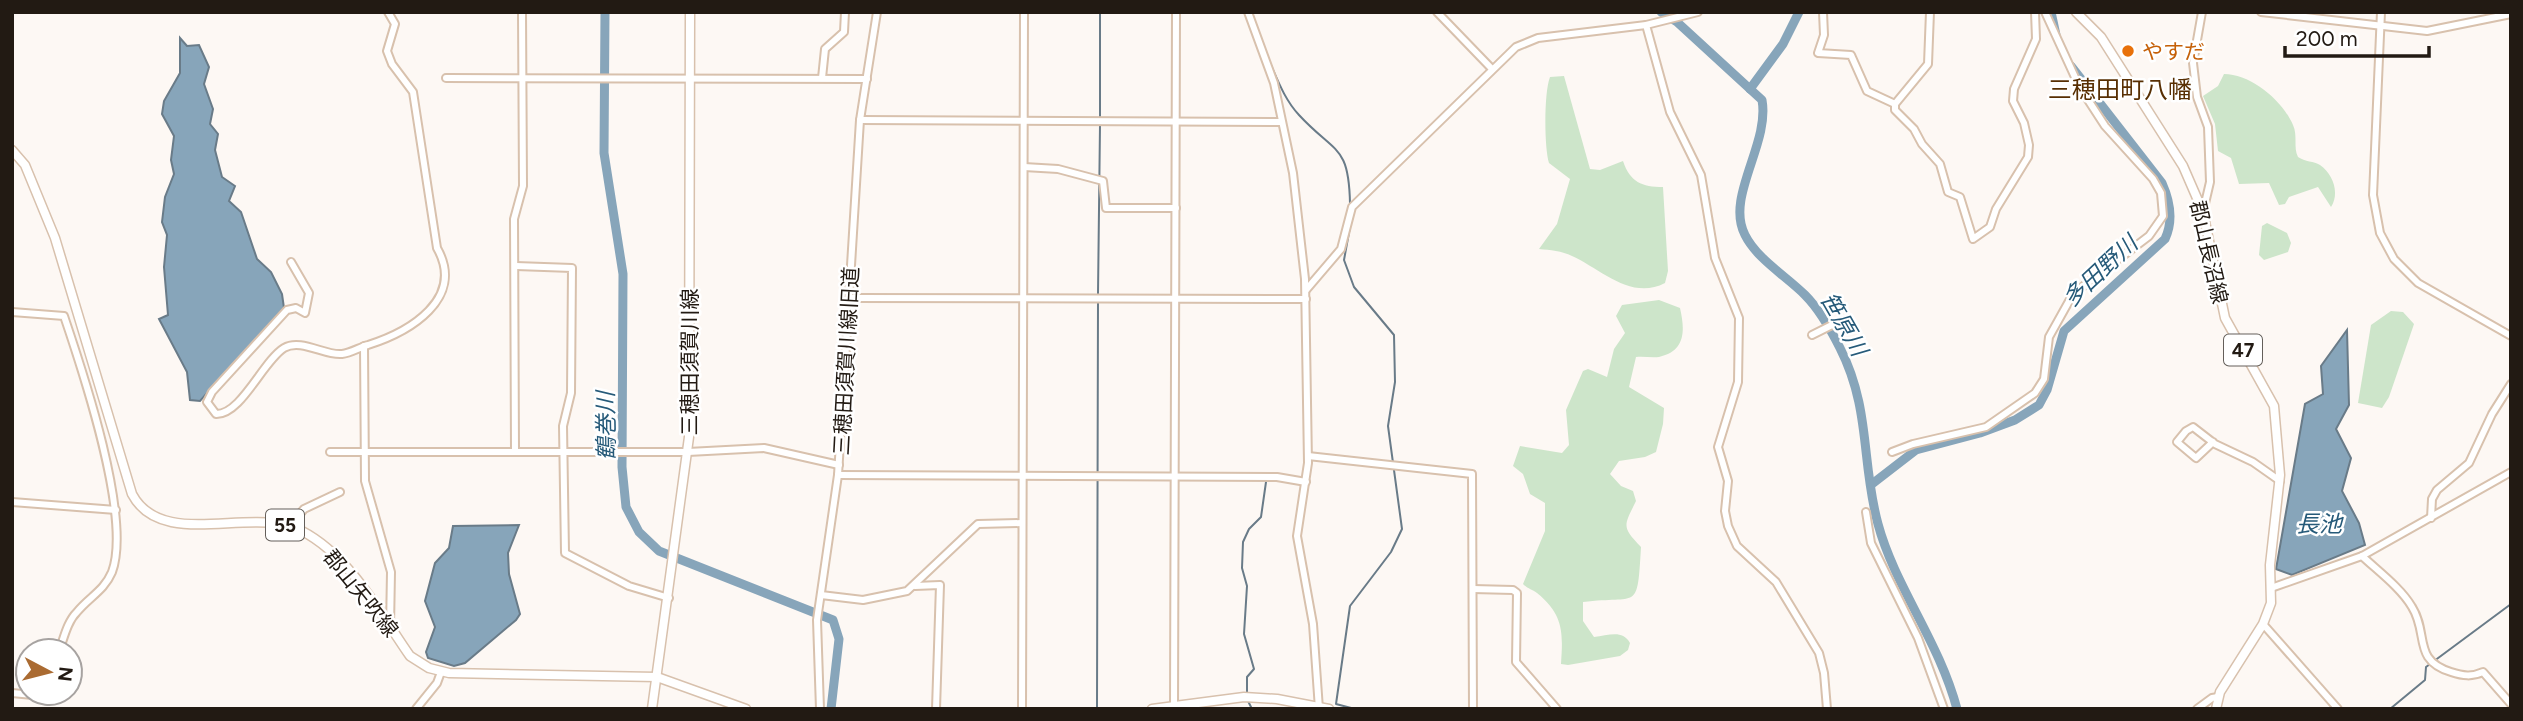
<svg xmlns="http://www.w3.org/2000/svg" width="2523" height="721" viewBox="0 0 2523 721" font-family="Figtree,'Noto Sans JP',sans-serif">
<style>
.green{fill:#cde5ca}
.water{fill:#87a5ba;stroke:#697b88;stroke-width:2}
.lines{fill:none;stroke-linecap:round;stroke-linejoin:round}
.stream{stroke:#697b88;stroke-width:2}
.river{stroke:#87a5ba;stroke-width:9}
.minor-casing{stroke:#d8c1ad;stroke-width:10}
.major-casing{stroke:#d8c1ad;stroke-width:11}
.minor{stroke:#fff;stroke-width:6}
.major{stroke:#fff;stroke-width:8}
.food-dot{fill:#e8710a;stroke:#fff;stroke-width:2.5}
.labels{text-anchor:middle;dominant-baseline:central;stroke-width:5;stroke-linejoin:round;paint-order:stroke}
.shield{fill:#fff;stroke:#645f5a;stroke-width:2}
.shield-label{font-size:19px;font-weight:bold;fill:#221a13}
.food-label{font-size:21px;fill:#c56008;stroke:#fff;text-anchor:start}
.street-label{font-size:21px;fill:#221a13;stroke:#fff}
.water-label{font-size:23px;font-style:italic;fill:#265a79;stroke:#fff}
.quarter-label{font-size:24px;fill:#582f03;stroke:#fff}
</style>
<rect width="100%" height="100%" fill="#fdf8f4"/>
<!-- green -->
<g class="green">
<path d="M2224,74C2251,74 2282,100 2293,125C2298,136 2293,147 2298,157C2305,162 2314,161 2320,165C2333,174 2340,193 2331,207L2318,187L2289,197L2285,204L2279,205L2269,183L2239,184L2231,158L2218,151L2215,124L2203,96L2218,86Z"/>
<path d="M1564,76L1590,169L1600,170L1623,161C1630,182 1642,187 1663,187L1668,271L1665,283C1631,301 1601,269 1572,256C1562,251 1550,250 1539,249L1557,224L1570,179L1549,163C1544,147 1544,92 1550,77Z"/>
<polygon points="2267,223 2287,233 2291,243 2288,252 2264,260 2259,255 2262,226"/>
<path d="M1659,300L1680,308C1685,330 1686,351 1659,357C1651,358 1644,356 1636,357L1629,387L1664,408L1663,424L1656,452L1645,457L1619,461L1610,474L1621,486L1633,491L1636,501C1624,526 1621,526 1641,547C1637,613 1639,595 1583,602V621L1594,637C1608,636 1622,629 1630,643L1628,650L1620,656L1568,665L1561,664C1563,633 1564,615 1537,593C1532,589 1528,589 1523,584L1545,531V503L1530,494L1523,474L1513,466L1520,446L1562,453L1569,445L1566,410L1583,371L1588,369L1607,377L1614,349L1625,333L1616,316L1622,305Z"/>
<polygon points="2391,311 2403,312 2414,324 2389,397 2382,408 2358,403 2371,325"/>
</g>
<!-- water -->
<g class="water">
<polygon points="180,38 187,46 199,45 209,67 204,84 213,109 210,124 218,134 215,150 222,177 235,186 229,201 241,212 257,259 271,272 282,294 284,308 200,401 190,400 187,372 159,319 168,315 164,267 167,235 162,222 165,197 174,174 171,160 174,136 162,114 164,101 180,73"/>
<polygon points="2347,330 2349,405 2336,429 2351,458 2342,491 2359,523 2365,545 2292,575 2276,569 2305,404 2323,394 2321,366"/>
<polygon points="519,525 508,553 509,574 520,614 516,620 465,663 454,666 428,658 426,652 435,627 425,601 435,563 449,548 453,526"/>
</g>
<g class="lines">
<!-- stream -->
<g class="stream">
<path d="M1270,63C1278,81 1285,100 1299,115C1335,154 1349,144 1350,204"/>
<polyline points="1100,119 1100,12"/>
<polyline points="1350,227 1344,260 1354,287 1394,335 1395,382 1388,426 1402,529 1391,552 1350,606 1336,704 1355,709"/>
<polyline points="1098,294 1100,125"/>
<polyline points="1247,693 1247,677 1254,669 1244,634 1247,586 1242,568 1243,542 1249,529 1261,517 1266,482"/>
<polyline points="1247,699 1252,709"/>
<polyline points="1097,709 1098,300"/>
<polyline points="2390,709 2425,680 2426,667 2511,604"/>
</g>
<!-- river -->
<g class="river">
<polyline points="605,12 604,153 623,274 622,467 626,507 639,532 659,551 833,620 839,639 831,709"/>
<path d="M1661,12L1677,22L1762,100C1770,144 1725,197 1745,235C1757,259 1786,276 1805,295C1819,309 1831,330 1840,348C1871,409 1861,462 1878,524C1895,587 1939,641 1957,709"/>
<polyline points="2051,12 2056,35"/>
<polyline points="1750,89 1783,44 1799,12"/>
<path d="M1872,484L1916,450L1980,433L2015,420L2039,405L2047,390L2064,331L2165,239C2174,220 2170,201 2162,183L2071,66"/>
</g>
<!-- minor casing -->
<g class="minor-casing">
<g id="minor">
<polyline points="1248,12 1274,83 1293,173 1305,279 1308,463 1297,536 1313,624 1319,709"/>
<polyline points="1437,12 1492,69"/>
<polyline points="1823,12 1824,35 1818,53 1851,55 1867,91 1895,104 1895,110 1914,129 1922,144 1940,164 1948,192 1960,197 1973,239 1990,227 1996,209 2028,157 2029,145 2024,123 2013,101 2014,89 2036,39 2035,12"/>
<polyline points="2202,12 2193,63 2197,97 2208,127 2210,182 2203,212"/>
<polyline points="2261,12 2427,31 2511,14"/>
<polyline points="2381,12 2373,195 2380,233 2394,259 2418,283 2511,336"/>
<polyline points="1646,25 1670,112 1701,175 1715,258 1739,318 1738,382 1718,447 1728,481 1725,511 1728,526 1737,546 1776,582 1819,653 1824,673 1827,709"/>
<polyline points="446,78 867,79"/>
<polyline points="822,78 825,49 844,32 845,12"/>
<polyline points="1895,104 1928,64 1930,12"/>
<polyline points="860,120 1281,122"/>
<polyline points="1024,167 1058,169 1103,181 1106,208 1176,208"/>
<path d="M291,262L309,293L305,313L296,308L287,310L212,392L207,402L216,414C241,415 263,361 284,348C301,338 325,356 342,354C351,353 360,347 368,345C409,332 466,299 437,248L413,92L392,64L387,51L395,24L388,12"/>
<polyline points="516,266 572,268 571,393 563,426 565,553 629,586 669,598"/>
<polyline points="1306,290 1341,249 1352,207 1516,47 1538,38 1646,25 1698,12"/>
<polyline points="850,298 1306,299"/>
<path d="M12,312L64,316C83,372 132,518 112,572C104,591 89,597 77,612C67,622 64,638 59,651"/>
<polyline points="1812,335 1840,321"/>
<polyline points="364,346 365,481 391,572 390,627"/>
<polyline points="2213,442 2196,458 2177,442 2186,431 2193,427 2215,444 2253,462 2280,481"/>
<polyline points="515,451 514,219 523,186 522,12"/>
<polyline points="330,452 688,452 764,448 839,465"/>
<polyline points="1892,452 1913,444 1986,427 2035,393 2044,379 2049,337 2073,294 2149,236 2163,216 2161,193 2153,179 2105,126 2079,86 2045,12"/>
<polyline points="1308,456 1472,474 1473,709"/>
<polyline points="838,475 1277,477 1306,482"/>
<polyline points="12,502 116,510"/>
<polyline points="1866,512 1871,543 1918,638 1944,709"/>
<polyline points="2431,518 2432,499 2437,490 2469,463 2492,414 2511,384"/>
<polyline points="290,526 304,509 340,492"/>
<path d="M2362,556C2378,571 2401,588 2412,607C2429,634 2412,660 2451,672C2463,676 2472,677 2483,672L2511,704"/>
<polyline points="915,586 940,585 936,709"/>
<polyline points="2271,588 2362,556 2511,472"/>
<polyline points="1473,589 1513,590 1517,593 1516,662 1557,709"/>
<polyline points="821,595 863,600 907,591 978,524 1022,523"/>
<polyline points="2263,624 2338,709"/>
<polyline points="12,693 43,696 44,693"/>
<polyline points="416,709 437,683 441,672"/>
<polyline points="820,709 817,620 838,475 860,120 877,12"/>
<polyline points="1022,709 1024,12"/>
<polyline points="1174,709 1176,12"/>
<polyline points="2197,709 2212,698 2218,697"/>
</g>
</g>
<!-- major casing -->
<g class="major-casing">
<g id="major">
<polyline points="2076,12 2101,37 2183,166 2203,212 2225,318 2274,406 2280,475 2270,565 2271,603 2263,624 2220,692 2216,709"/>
<path d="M12,150L25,165L55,238L132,494C162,551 253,505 302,531C350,556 380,613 410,656L429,668L449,673L657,677L746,709"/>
<polyline points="652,709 689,437 690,12"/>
<polyline points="1152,709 1244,697 1277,699 1329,709"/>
</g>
</g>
<!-- minor -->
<use href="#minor" class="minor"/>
<!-- major -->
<use href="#major" class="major"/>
</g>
<!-- markers -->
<circle class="food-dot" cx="2128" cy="51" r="7"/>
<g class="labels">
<!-- shield labels -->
<g class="shield">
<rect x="2224" y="334.5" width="38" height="31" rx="5"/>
<rect x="266" y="509.5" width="38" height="31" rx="5"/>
</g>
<g class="shield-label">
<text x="2243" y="350">47</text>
<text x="285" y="525">55</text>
</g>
<!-- food labels -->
<g class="food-label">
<text x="2142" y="51">やすだ</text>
</g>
<!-- street labels -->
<g class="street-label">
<text transform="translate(2209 252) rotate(77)">郡山長沼線</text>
<text transform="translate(846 361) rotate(-87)">三穂田須賀川線旧道</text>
<text transform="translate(689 362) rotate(-90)">三穂田須賀川線</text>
<text transform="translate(361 593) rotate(51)">郡山矢吹線</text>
</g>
<!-- water labels -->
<g class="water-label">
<text transform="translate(2100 271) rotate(-43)">多田野川</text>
<text transform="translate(1844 324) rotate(60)">笹原川</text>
<text transform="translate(606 426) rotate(-91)">鶴巻川</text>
<text x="2319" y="524">長池</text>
</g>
<!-- quarter labels -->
<g class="quarter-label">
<text x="2120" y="89">三穂田町八幡</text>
</g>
</g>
<!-- border -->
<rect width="2523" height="721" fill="none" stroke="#221a13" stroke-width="28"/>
<!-- north arrow -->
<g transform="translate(49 672) rotate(97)"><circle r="33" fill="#ffffff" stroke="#a7a3a1" stroke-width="2"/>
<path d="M0-5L12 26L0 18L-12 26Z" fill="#aa6b32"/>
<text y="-10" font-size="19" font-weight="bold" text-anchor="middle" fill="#221a13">N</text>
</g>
<!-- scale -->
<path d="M2285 46v10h144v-10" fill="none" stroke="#221a13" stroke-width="3.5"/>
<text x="2296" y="46" font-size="21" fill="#221a13" stroke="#ffffff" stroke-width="5" paint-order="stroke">200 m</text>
</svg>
